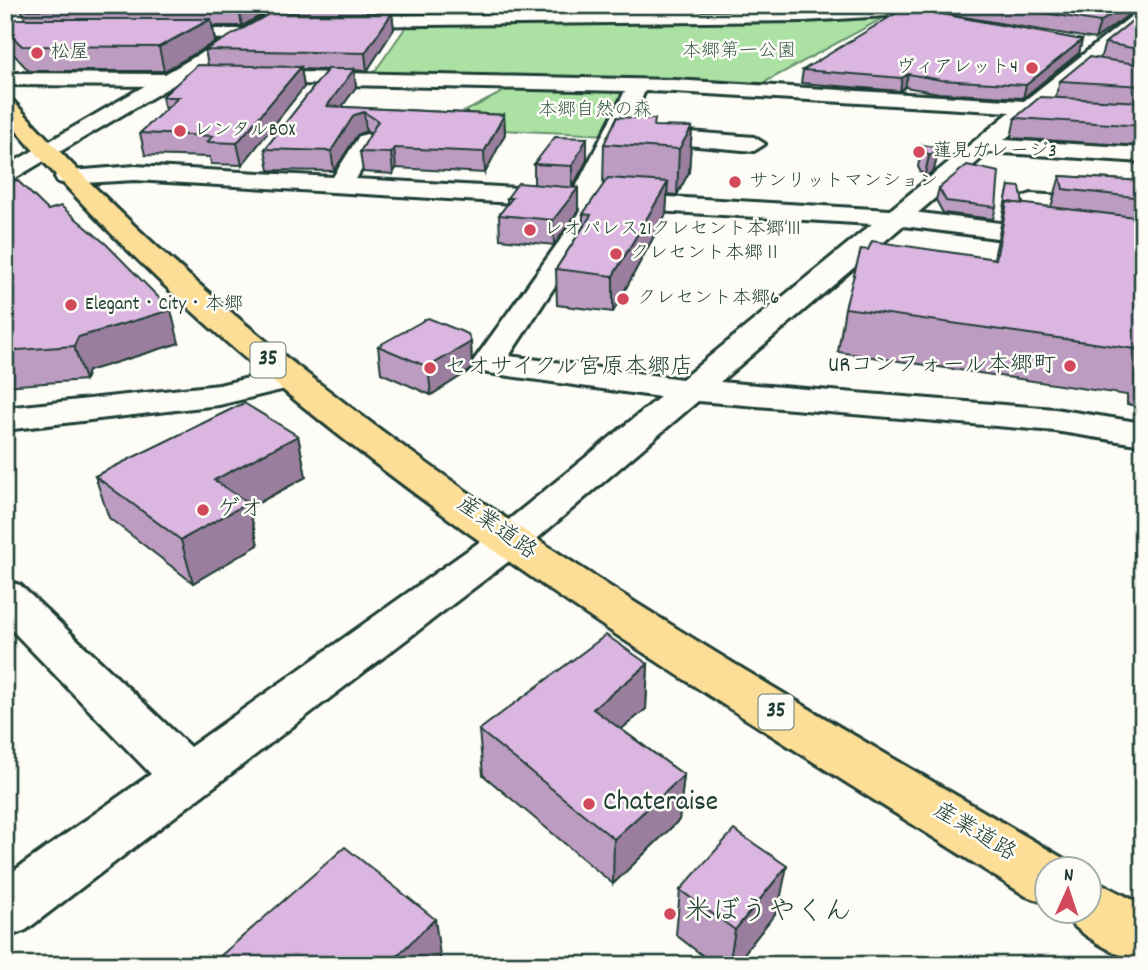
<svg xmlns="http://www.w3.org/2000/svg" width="1148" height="970" viewBox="0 0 1148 970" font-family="Dekko,'Klee One',sans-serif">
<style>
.green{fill:#abe1a3;stroke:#658f6c;stroke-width:2}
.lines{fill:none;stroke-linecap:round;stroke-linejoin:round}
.street-casing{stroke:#1f3d34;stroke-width:6}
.secondary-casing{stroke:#1f3d34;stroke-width:6}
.primary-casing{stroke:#1f3d34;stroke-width:6}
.street{fill:#fdfcf7;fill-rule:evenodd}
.secondary{fill:#fdfcf7;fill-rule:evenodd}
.primary{fill:#fdde96;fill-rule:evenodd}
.wall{fill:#bc9dc1;stroke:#1f3d34;stroke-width:2}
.shaded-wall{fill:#997f9d;stroke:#1f3d34;stroke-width:2}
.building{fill:#dbb6e0;stroke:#1f3d34;stroke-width:2}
.poi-dot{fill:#d1495b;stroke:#fdfcf7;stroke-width:2.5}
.labels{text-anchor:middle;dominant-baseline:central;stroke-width:5;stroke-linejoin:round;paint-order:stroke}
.far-park-label{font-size:19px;fill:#3b5e4a;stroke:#fdfcf7}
.far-poi-label{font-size:19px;fill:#1f3d34;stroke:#fdfcf7;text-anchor:start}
.shield{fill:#fdfcf7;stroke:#62766e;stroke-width:2}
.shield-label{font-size:21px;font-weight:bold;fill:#1f3d34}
.poi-label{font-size:23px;fill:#1f3d34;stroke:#fdfcf7;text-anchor:start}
.street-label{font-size:23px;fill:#1f3d34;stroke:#fdfcf7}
.near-poi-label{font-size:28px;fill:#1f3d34;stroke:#fdfcf7;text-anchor:start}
</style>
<rect width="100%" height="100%" fill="#fdfcf7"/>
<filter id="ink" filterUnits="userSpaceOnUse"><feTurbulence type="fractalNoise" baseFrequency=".0143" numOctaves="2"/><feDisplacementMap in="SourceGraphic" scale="14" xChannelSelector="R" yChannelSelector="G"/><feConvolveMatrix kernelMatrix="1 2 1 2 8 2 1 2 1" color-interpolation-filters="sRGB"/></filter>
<g filter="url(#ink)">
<!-- green -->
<g class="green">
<polygon points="878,15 887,16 756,87 373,74 408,24"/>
<polygon points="516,85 630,87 609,135 435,127"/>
</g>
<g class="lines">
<!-- street casing -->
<g class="street-casing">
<g id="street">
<polygon points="900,5 992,5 984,10 804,21 339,26 331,21 339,16 804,11"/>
<path d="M1143,7V21L1048,102L1143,108V120L1034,114L1004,140L1143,148V162L989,152L720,382L1055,409L1143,423V445L1055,431L698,401L525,549L26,930L5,938V877L151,774L5,623V581L20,585L190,747L495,531L660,397L488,373L476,370L472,363L581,211L579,207L135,180L67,184L58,182L55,177L58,172L135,166L333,177L359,136L367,134L378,141L356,179L574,191L625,91L250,83L240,77L250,71L674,80L1024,101ZM645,91L674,92L1010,112L890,210L599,193ZM606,208L872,224L682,379L509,356Z"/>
<polygon points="161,29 247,29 256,34 247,39 155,38 152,34"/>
<polygon points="5,73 168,74 178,80 168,86 5,85"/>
<polygon points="638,128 754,137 765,144 754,151 630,140 627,135 630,130"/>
<polygon points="1031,194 1143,201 1143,217 1046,211 1052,236 1048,242 1030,242 1018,202 1022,197"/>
</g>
</g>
<!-- secondary casing -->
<g class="secondary-casing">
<g id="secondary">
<polygon points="272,5 288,5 275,25 5,184 5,167 263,17"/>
<polygon points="897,210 1143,241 1143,257 888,224 884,218 888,212"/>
<polygon points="290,368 302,371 307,378 302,385 219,405 5,430 5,408 219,385"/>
</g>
</g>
<!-- primary casing -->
<g class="primary-casing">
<g id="primary">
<path d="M5,98L12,100C304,427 693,640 1066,860L1070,869H1046V903L1026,896C667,667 282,447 5,117Z"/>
<path d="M1088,877L1143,905V965C1119,956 1073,933 1062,911H1088Z"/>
</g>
</g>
<!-- street -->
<use href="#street" class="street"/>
<!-- secondary -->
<use href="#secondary" class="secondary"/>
<!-- primary -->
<use href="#primary" class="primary"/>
</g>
<!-- wall -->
<g class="wall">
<polygon points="15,5 269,5 261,15 242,26 213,26 215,42 164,71 29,71 5,45 5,19 25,19 22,11"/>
<polygon points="284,5 409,5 404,14 392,14 394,29 367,71 354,70 356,87 342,107 504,115 505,134 485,173 396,168 393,174 363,172 360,152 371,134 366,131 357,135 334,171 269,170 265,149 327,70 301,69 304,87 242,165 211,164 210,157 145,155 140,133 165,110 162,97 208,65 205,50 286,13"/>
<polygon points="419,5 810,5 485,10 484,14 420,14"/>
<polygon points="954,5 1142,5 1095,39 952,15"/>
<polygon points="1143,12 1143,146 1011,138 1015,118 1055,98 1060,81 1100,59 1105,43"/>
<polygon points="941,14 1082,40 1079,53 1023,98 939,93 905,87 900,91 801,83 803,70"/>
<polygon points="692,127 689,172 677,195 667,194 666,214 613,312 557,305 556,269 583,227 583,214 603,186 604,144"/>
<polygon points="587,138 587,160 573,187 578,211 554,245 500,239 499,215 507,205 507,198 534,184 534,164"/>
<polygon points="922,145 939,148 934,170 924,178 918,167"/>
<polygon points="1060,176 1143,181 1143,408 1127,404 1127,395 838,352 845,308 994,258 1009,186 1024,204 1051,207"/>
<polygon points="5,183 179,343 88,371 85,380 5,386"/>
<polygon points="939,188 996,207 993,219 943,213 936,200"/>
<polygon points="471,342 472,369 431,395 381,373 378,346"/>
<polygon points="298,436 306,477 249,508 258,545 193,583 109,518 95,476"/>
<polygon points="648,664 646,709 621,729 684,775 679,820 613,884 483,775 479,730"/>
<polygon points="680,890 778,910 735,965 715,965 676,935"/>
</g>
<!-- shaded-wall -->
<g class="shaded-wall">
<polygon points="246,5 269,5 261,15 242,26 239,10"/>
<polygon points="403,5 409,5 404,14"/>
<polygon points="1125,5 1142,5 1095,39 1100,22"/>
<polygon points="392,13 394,29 367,71 365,53"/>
<polygon points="211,19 215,42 164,71 159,47"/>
<polygon points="1082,40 1079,53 1023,98 1026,85"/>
<polygon points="301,67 304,87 242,165 237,143"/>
<polygon points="354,69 356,87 329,125 327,106"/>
<polygon points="908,74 905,87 900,91 902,78"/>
<polygon points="364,112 366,131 357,135 334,171 331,151 354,115"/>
<polygon points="504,115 505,134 485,173 484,152"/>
<polygon points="692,127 689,172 677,195 679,149"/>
<polygon points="587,138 587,160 572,188 572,166"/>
<polygon points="394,148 396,168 393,174 391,153"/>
<polygon points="939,148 934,170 924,178 929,156"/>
<polygon points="668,182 666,214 613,312 613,276"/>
<polygon points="578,188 578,211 554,245 553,220"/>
<polygon points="171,310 179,343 88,371 85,380 74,346 78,337"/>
<polygon points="471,342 472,369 431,395 428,367"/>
<polygon points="298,436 306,477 249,508 258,545 193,583 181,540 214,480"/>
<polygon points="648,664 646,709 592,753 593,709"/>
<polygon points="684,775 679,820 613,884 614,839"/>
<polygon points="787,866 778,910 735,965 729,965 735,930"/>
<polygon points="435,919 441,963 439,965 388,965"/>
</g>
<!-- building -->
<g class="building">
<polygon points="29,5 246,5 239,10 22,10"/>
<polygon points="923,5 939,5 941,14 1082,40 1026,85 941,80 908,74 902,78 803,70 908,6"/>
<polygon points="995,5 1125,5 1100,22"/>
<polygon points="1143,12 1143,50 1105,43"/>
<polygon points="271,13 392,13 365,53 205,50"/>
<polygon points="5,19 211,19 159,47 22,46 5,29"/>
<polygon points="1089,57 1143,65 1143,86 1060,81"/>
<polygon points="197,65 301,67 237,143 207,142 213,136 140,133 179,97 162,97"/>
<polygon points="328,69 354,69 327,106 504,115 484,152 394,148 391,153 360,152 378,121 364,112 354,115 331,151 265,149"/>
<polygon points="1040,97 1143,102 1143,126 1015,118"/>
<polygon points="617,117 655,119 654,126 692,127 679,149 604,144"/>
<polygon points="555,137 587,138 572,166 534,164"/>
<polygon points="922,145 939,148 929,156"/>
<polygon points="967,165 999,172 996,207 946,201 939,188"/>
<polygon points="1060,176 1143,181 1143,198 1063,189"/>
<polygon points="608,178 668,182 613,276 556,269 591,215 583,214"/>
<polygon points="17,180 48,210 61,206 106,244 171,310 78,337 74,346 5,351 5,183"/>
<polygon points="518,183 578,188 553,220 499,215 512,198 507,198"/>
<polygon points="1009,186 1020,187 1023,204 1007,202 1006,208 1004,208"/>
<polygon points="1007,202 1143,218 1143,350 845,308 861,249 868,250 872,241 996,259"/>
<polygon points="428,318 468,334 471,342 428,367 378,346"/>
<polygon points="244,403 298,436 214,480 248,503 181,540 95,476"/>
<polygon points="606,635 648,664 593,709 684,775 614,839 479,730"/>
<polygon points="734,830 787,866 735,930 680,890"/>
<polygon points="345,847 435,919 388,965 210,965"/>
</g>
</g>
<!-- markers -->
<g class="poi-dot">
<circle cx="37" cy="53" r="7"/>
<circle cx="1032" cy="68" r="7"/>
<circle cx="180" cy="131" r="7"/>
<circle cx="919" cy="152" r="7"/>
<circle cx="735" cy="182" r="7"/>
<circle cx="530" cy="230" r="7"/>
<circle cx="616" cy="254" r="7"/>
<circle cx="623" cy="299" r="7"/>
<circle cx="71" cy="305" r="7"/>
<circle cx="1070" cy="366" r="7"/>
<circle cx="430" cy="368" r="7"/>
<circle cx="203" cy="510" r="7"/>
<circle cx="589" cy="804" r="7"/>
<circle cx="670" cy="914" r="7"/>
</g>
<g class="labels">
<!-- far-park labels -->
<g class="far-park-label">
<text x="739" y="52">本郷第一公園</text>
<text x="595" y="111">本郷自然の森</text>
</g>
<!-- far-poi labels -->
<g class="far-poi-label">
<text x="51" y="53">松屋</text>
<text x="1018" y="68" text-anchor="end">ヴィアレット4</text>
<text x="194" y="131">レンタルBOX</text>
<text x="933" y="152">蓮見ガレージ3</text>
<text x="749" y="182">サンリットマンション</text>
<text x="544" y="230">レオパレス21クレセント本郷Ⅲ</text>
<text x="630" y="254">クレセント本郷Ⅱ</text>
<text x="637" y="299">クレセント本郷6</text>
<text x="85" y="305">Elegant・City・本郷</text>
</g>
<!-- shield labels -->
<g class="shield">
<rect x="250.5" y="342.5" width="35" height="35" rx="5"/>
<rect x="758.5" y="694.5" width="35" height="35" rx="5"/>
</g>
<g class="shield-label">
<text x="268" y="360">35</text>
<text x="776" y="712">35</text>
</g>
<!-- poi labels -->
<g class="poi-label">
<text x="1056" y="366" text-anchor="end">URコンフォール本郷町</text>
<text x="444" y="368">セオサイクル宮原本郷店</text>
<text x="217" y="510">ゲオ</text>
</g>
<!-- street labels -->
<g class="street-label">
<text transform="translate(496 529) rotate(35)">産業道路</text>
<text transform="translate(974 833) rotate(31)">産業道路</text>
</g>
<!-- near-poi labels -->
<g class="near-poi-label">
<text x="603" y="804">Chateraise</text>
<text x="684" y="914">米ぼうやくん</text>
</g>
</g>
<!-- margin -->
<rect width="1148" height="970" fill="none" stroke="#fdfcf7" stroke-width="28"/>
<rect x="14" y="14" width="1120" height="942" fill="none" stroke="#1f3d34" stroke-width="2.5" filter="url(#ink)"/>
<!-- north arrow -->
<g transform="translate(1068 890) rotate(3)"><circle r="33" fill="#fdfcf7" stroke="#a4b0a9" stroke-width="2"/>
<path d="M0-5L12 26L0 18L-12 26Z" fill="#d1495b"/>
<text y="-10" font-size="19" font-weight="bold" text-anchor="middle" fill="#1f3d34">N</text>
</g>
</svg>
